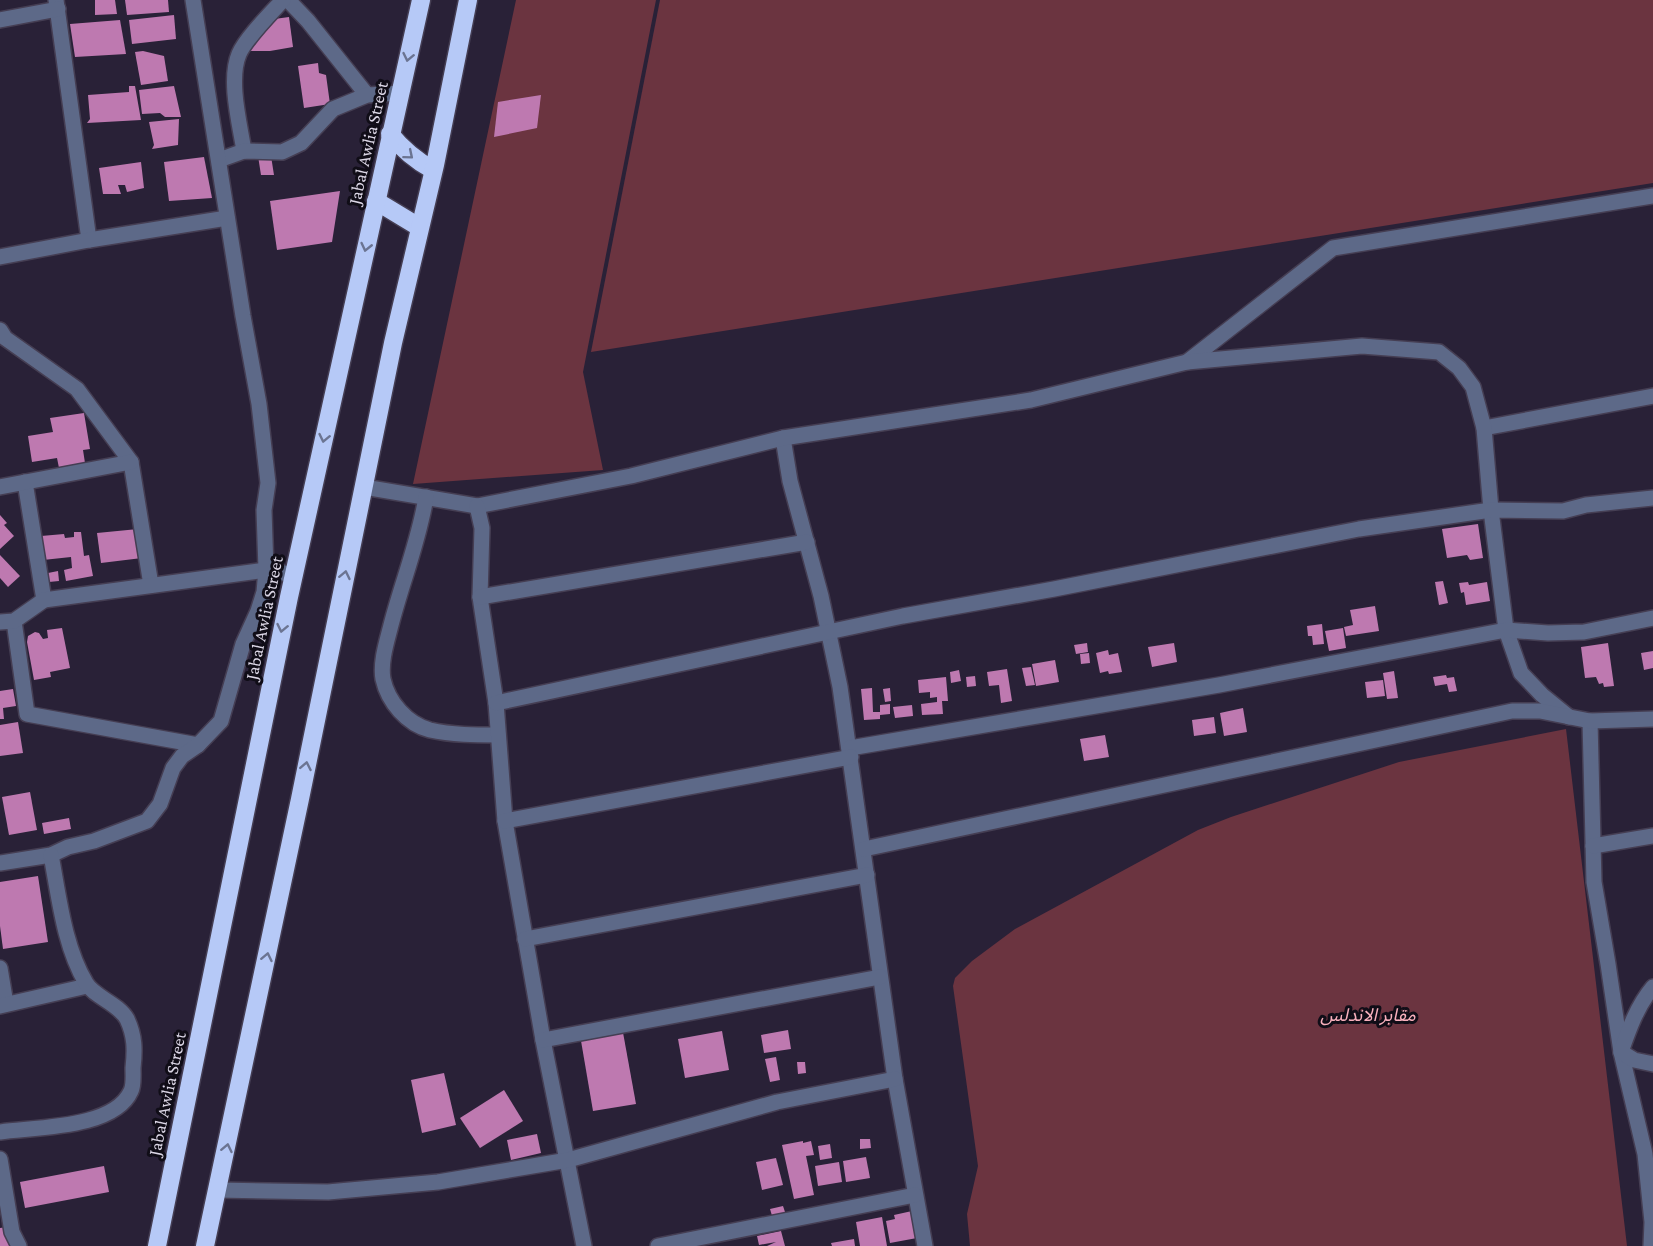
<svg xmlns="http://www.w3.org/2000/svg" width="1653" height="1246" viewBox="0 0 1653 1246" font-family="'Crimson Pro','Noto Sans Arabic',serif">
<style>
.green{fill:#6b3440}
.building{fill:#be79b0}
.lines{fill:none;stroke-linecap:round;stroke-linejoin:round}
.minor-casing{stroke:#453e53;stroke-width:18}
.highway-casing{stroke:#453e53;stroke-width:21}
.minor{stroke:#5d6988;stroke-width:15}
.highway{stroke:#b6c9f7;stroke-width:18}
.oneway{stroke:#6b7492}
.labels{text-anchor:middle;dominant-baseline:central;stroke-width:6;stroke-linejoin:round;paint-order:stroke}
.street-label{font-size:18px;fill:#dbd6e5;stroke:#100d17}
.park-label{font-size:18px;font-style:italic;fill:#f9b0bd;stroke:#100d17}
</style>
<rect width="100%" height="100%" fill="#292137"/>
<!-- green -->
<g class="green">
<polygon points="516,0 656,0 583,372 603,470 413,484"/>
<polygon points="660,0 1653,0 1653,183 591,352"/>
<polygon points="1566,729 1627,1246 970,1246 967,1214 978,1166 953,986 955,978 972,961 1015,929 1198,830 1231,817 1399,762"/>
</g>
<!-- building -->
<g class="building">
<polygon points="95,0 115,0 117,14 95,15"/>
<polygon points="125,0 168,0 169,12 127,15"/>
<polygon points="174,15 176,39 132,44 129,20"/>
<polygon points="289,17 293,47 270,51 241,51 267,20"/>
<polygon points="120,20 126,54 75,57 70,24"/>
<polygon points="143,51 164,56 168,81 141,85 135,52"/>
<polygon points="318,63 319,73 326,75 330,104 304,108 298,66"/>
<polygon points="129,86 135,86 141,120 87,123 90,119 88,95 129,92"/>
<polygon points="174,86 181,117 165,117 160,113 142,114 139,90"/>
<polygon points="541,95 537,128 494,137 498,102"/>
<polygon points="179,119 178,145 152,149 154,145 149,122"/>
<polygon points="258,156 271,156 274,175 261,175"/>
<polygon points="204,157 212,198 169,201 164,162"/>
<polygon points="141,162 144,188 127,192 125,185 118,185 121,194 103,194 99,168"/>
<polygon points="340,191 332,242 277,250 270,201"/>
<polygon points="84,413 90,449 83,450 85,463 59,468 57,458 32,462 28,436 53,432 50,418"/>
<polygon points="0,515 7,523 4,525 14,536 0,549"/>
<polygon points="1478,524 1483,558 1470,560 1467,555 1447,558 1442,529"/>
<polygon points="138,529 142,558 101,563 97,533"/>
<polygon points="74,532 81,532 84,556 89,555 93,576 66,581 64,570 72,568 71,557 43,560 41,536 64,534 65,538 74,537"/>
<polygon points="0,555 20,576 8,587 0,578"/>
<polygon points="58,571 59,581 49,582 48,573"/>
<polygon points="1443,581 1448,603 1439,605 1435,582"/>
<polygon points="1468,582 1469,585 1487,582 1490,601 1466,605 1464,592 1461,593 1459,583"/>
<polygon points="1375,606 1379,631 1346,636 1344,627 1353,625 1350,610"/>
<polygon points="1322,624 1324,644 1313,645 1312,636 1308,636 1307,626"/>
<polygon points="62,628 70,668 50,672 51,677 34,680 27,642 28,636 35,632 39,633 43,639 48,638 47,630"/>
<polygon points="1343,628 1346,648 1329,651 1325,631"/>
<polygon points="1087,643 1088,652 1076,654 1074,645"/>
<polygon points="1174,643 1177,662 1152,667 1148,647"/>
<polygon points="1608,643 1614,686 1604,687 1603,683 1599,684 1596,677 1585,678 1581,647"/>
<polygon points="1108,650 1109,655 1118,653 1122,672 1109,674 1108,671 1100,673 1096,653"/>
<polygon points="1653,651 1653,668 1644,670 1641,653"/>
<polygon points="1089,653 1090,663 1081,664 1080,654"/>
<polygon points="1055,660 1059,682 1036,686 1032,664"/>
<polygon points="1031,667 1035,685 1026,686 1022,668"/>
<polygon points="1007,669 1012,701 1001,703 999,685 989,686 987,672"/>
<polygon points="959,670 961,681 951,683 950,672"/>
<polygon points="1394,671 1398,698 1387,699 1383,673"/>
<polygon points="1446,675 1447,678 1454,677 1457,691 1449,692 1447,684 1435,686 1433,677"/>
<polygon points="975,676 976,686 967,687 966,677"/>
<polygon points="946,677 948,701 942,701 943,714 922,715 921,704 937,702 937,697 930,698 930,692 919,693 918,680"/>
<polygon points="1383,680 1385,696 1367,698 1365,682"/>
<polygon points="872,688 873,712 880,712 880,705 890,704 890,714 880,715 880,719 864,720 861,689"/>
<polygon points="890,688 891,701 885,702 883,689"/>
<polygon points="13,689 16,706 3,708 4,719 0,719 0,691"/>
<polygon points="912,705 913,716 895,718 893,707"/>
<polygon points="1243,708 1247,732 1224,736 1220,713"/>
<polygon points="1214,717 1216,733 1194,736 1192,720"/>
<polygon points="18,722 23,753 0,756 0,725"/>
<polygon points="1105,735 1109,757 1084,761 1080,739"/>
<polygon points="30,792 37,830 9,835 2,797"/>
<polygon points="69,818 71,829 44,834 42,823"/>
<polygon points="38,876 48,942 3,949 0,926 0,882"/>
<polygon points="622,1027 636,1104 593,1111 580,1035"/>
<polygon points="788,1030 791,1049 764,1053 761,1035"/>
<polygon points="722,1031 729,1070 685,1078 678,1039"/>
<polygon points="776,1057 780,1080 770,1082 765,1059"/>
<polygon points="797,1062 805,1062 806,1073 798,1074"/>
<polygon points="444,1073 456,1125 422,1133 411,1080"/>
<polygon points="504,1090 523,1121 480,1148 460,1118"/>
<polygon points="537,1134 541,1153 511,1160 507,1140"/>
<polygon points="860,1139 870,1139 871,1148 860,1149"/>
<polygon points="803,1141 803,1143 811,1141 814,1155 806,1156 814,1195 794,1199 782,1145"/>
<polygon points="830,1144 832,1158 820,1160 818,1146"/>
<polygon points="866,1157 870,1178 846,1182 843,1161"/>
<polygon points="776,1158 783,1185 762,1190 756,1162"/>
<polygon points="839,1162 842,1182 818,1186 815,1166"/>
<polygon points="104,1166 109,1192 25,1208 20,1182"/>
<polygon points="783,1206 786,1215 773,1219 770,1209"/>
<polygon points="912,1211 917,1238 890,1243 886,1221 895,1219 894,1215"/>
<polygon points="882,1217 887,1246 860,1246 856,1222"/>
<polygon points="7,1227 11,1246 0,1246 0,1228"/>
<polygon points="781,1231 785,1246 767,1246 776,1242 759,1245 757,1236"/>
<polygon points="854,1239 855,1246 832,1246 831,1243"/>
</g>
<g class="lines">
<!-- minor casing -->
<g class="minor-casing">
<g id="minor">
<polyline points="56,0 89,240"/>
<polyline points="288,0 308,21 367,95"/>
<polyline points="0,20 58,9"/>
<path d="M244,151C240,125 228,80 239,54C246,38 270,14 283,0"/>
<polyline points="219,160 244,151 282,152 301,143 333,109 367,95 401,93"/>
<polyline points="0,257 89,240 227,218"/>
<polyline points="0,330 5,338 77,389 131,462 151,585"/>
<polyline points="1187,362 1333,248 1653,196"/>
<polyline points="1484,428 1653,396"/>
<polyline points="783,438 790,481 821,596 840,687 895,1079 925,1246"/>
<polyline points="25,482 44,600"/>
<polyline points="0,487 131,462"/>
<polyline points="364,487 477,506 631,476 783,438 1031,400 1187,362 1362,346 1439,352 1459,368 1473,387 1484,428 1491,510 1506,630 1521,673 1542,695 1569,717"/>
<path d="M426,497C419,541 402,582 391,625C387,641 380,662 383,679C388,702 407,724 430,730C452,735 476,735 498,735"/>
<polyline points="477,506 482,528 480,597 496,703 505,821 543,1040 584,1246"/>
<polyline points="480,597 807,542"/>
<polyline points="14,621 27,714 198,745"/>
<polyline points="0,622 14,621 44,600 266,570 295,575"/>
<polyline points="496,703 903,616 1054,589 1359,529 1491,510 1563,511 1586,505 1653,498"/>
<polyline points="1590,721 1594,882 1608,964 1621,1052 1645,1154 1652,1222 1651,1246"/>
<polyline points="850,748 1219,685 1506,630 1548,633 1584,632 1653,618"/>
<polyline points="505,821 851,757"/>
<polyline points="1593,846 1653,836"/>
<polyline points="864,849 1512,711 1540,711 1590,721 1653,719"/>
<polyline points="0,863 51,855 68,847 94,841 147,821 160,804 173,768 182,756 198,745 221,721 243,644 258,611 264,592 266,570 264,510 268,483 259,404 243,316 193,0"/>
<polyline points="525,939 867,875"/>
<polyline points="0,968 6,1004"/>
<path d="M1653,987C1637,1006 1629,1029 1621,1052L1634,1060L1653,1064"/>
<polyline points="0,1006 87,986"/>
<polyline points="543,1040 880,977"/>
<path d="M0,1132C35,1127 114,1129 131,1091C134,1085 133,1075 133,1068C135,1050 135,1036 127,1019C118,1003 94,997 86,983C64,946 59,897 51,855"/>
<polyline points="0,1159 12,1232 19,1246"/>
<polyline points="218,1190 328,1192 438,1182 568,1160 777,1102 895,1079"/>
<polyline points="658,1246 915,1195"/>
</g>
</g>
<!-- highway casing -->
<g class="highway-casing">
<g id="highway">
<path d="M390,134C403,150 415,160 433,170"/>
<polyline points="376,201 419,227"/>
<polyline points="157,1246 289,597 421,0"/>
<polyline points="205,1246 300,799 393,343 435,165 468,0"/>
</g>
</g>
<!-- minor -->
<use href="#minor" class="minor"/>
<!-- highway -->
<use href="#highway" class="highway"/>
</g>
<!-- one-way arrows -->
<defs><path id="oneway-chevron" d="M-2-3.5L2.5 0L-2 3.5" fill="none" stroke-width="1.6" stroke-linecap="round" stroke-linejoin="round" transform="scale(1.5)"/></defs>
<g class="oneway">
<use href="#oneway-chevron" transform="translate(408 57) rotate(102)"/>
<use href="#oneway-chevron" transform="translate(409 155) rotate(40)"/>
<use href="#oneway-chevron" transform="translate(366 247) rotate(103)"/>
<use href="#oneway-chevron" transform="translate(324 438) rotate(102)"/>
<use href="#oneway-chevron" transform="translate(345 575) rotate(-78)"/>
<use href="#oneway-chevron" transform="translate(282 628) rotate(102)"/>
<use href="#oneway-chevron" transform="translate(306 766) rotate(-79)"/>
<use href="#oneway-chevron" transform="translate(267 957) rotate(-78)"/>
<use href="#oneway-chevron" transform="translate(227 1148) rotate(-78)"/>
</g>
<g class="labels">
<!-- street labels -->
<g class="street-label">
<text transform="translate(368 143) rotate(-77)">Jabal Awlia Street</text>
<text transform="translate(264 618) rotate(-78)">Jabal Awlia Street</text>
<text transform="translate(167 1094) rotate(-78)">Jabal Awlia Street</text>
</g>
<!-- park labels -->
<g class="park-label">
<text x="1368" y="1015">مقابر الاندلس</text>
</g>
</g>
</svg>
